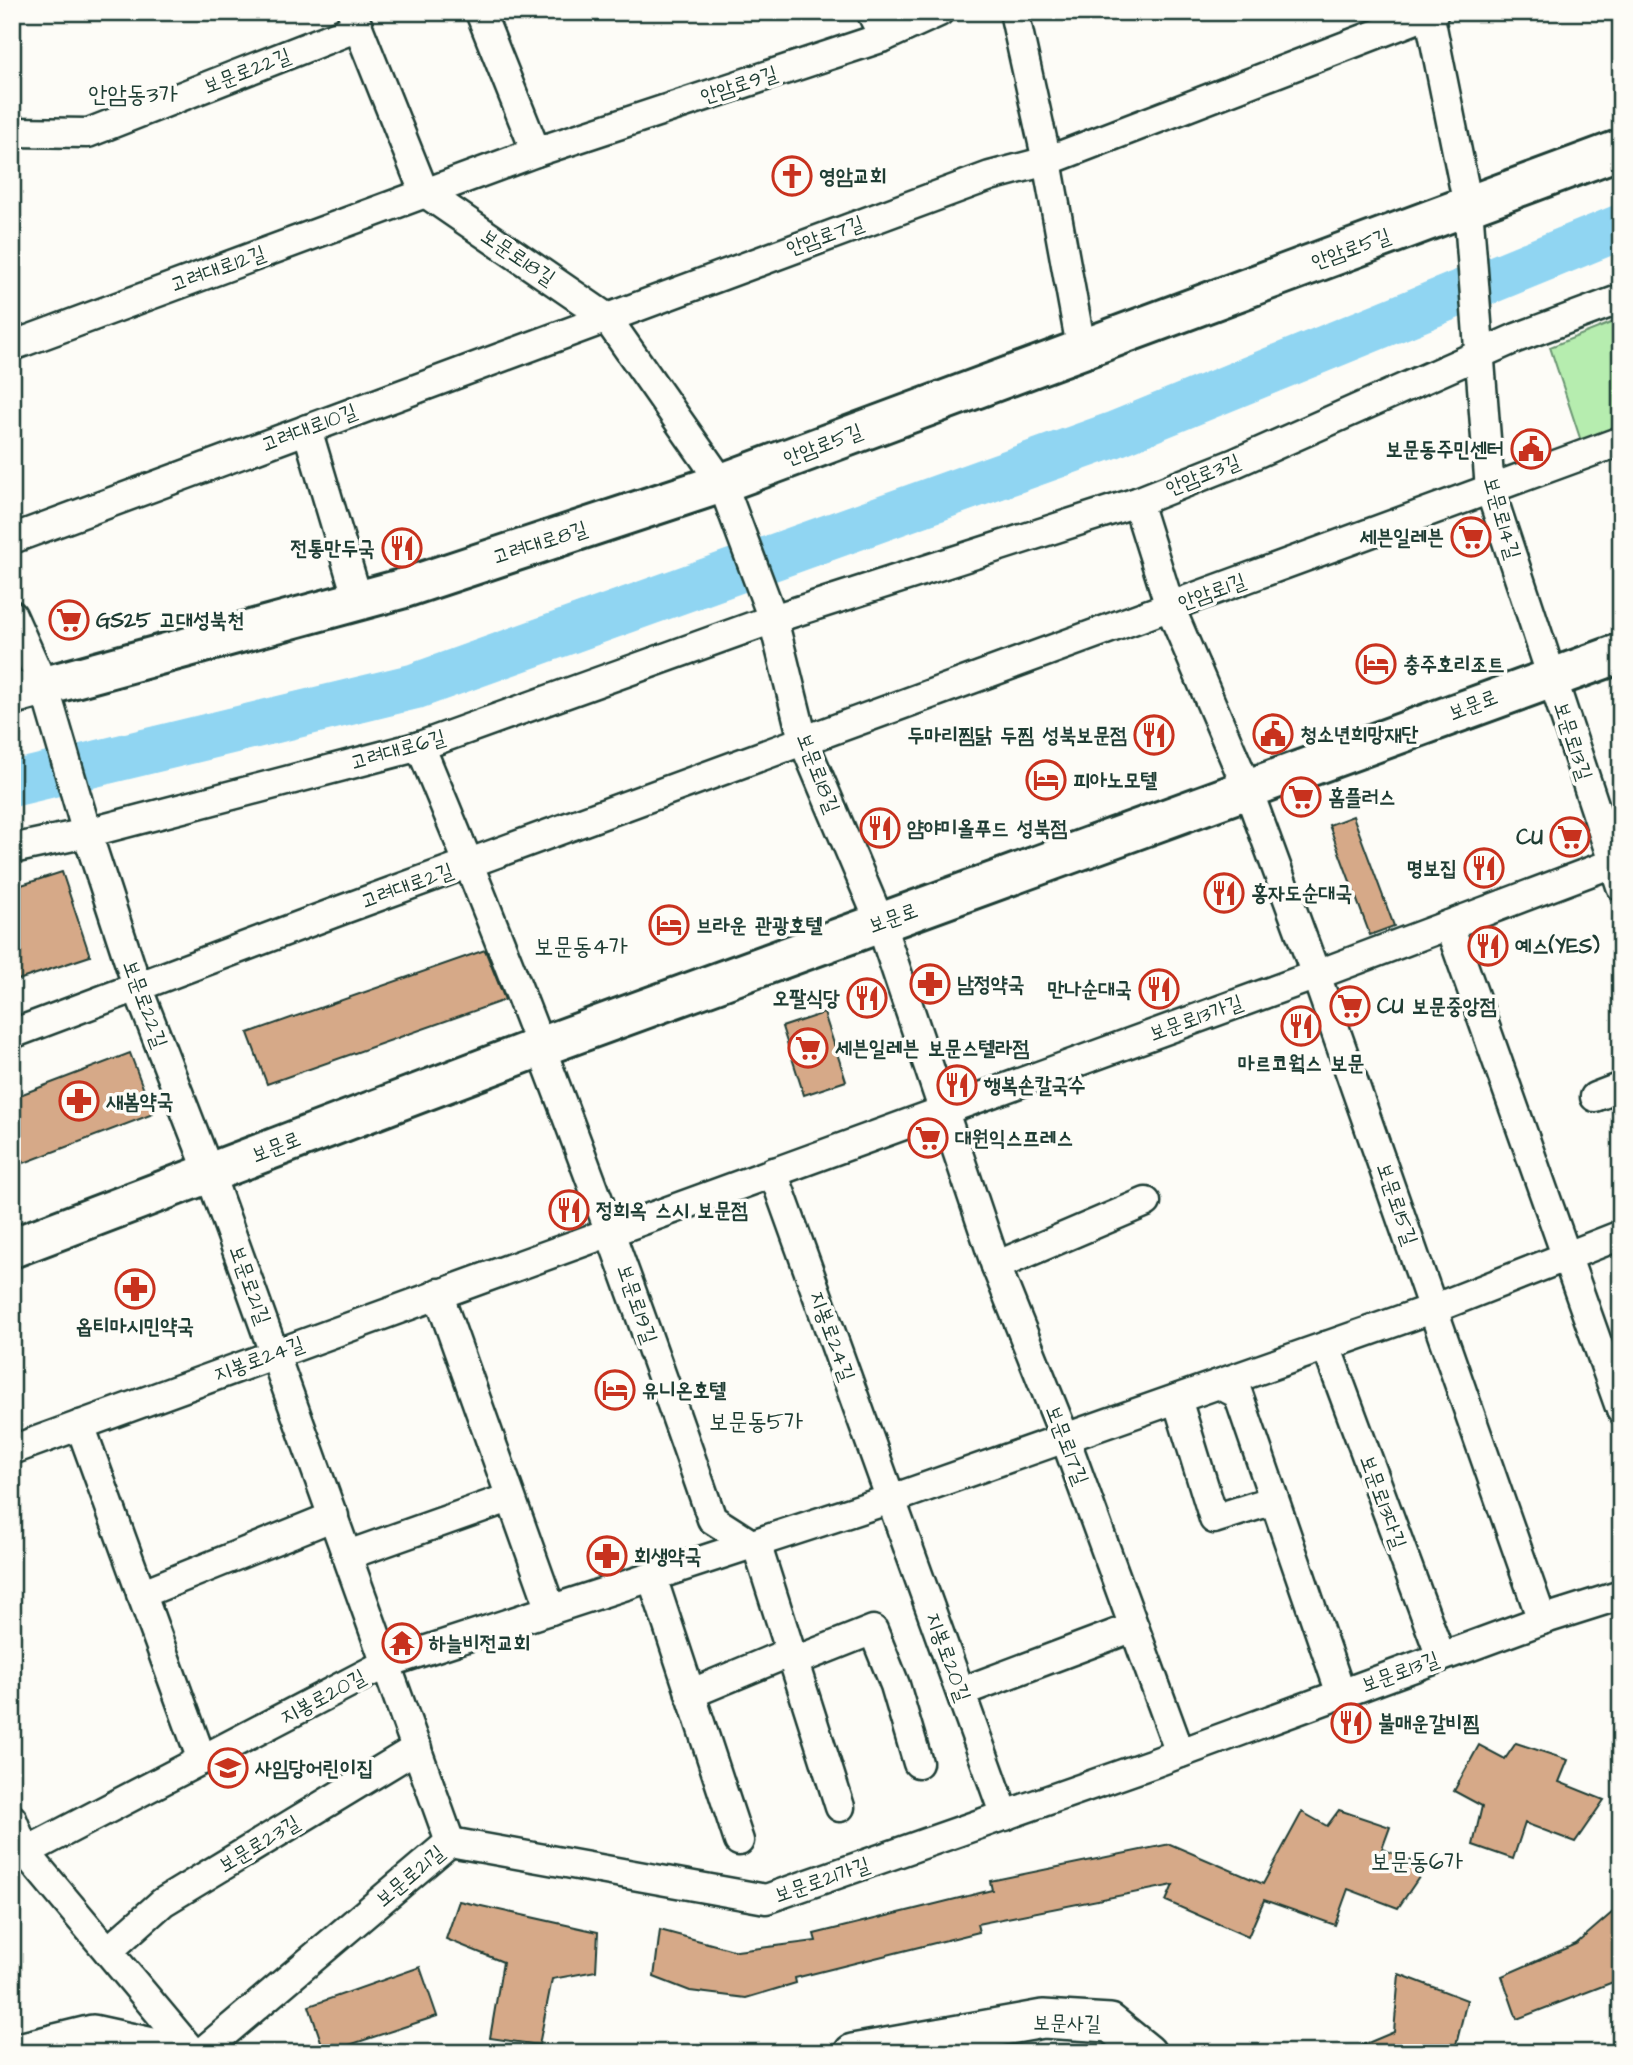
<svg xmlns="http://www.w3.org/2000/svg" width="1633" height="2065" viewBox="0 0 1633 2065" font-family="'Architects Daughter','Poor Story',sans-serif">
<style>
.green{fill:#b6edaf;stroke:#6a9572;stroke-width:2}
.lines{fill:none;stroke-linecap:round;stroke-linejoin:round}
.river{stroke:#90d5f2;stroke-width:46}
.building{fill:#d6a988;stroke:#1f3d34;stroke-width:2}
.minor-casing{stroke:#1f3d34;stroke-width:33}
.tertiary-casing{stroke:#1f3d34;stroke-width:42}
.secondary-casing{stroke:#1f3d34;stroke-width:44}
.primary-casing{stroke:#1f3d34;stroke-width:44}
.minor{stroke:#fdfcf7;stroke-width:28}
.tertiary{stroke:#fdfcf7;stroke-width:37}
.secondary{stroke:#fdfcf7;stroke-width:38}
.primary{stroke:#fdfcf7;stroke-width:38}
.labels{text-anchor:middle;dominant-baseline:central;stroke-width:7;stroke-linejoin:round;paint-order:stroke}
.street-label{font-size:21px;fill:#1f3d34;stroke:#fdfcf7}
.poi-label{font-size:21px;font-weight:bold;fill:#1f3d34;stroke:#fdfcf7;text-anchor:start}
.quarter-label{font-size:24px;fill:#1f3d34;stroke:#fdfcf7}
</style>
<rect width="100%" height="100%" fill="#fdfcf7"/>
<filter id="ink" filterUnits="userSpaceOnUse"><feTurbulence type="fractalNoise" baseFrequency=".0143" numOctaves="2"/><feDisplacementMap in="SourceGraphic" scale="14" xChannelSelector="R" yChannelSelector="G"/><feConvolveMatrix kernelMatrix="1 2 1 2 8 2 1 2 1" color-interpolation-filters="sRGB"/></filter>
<g filter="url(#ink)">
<!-- green -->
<polygon class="green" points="1621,319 1621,430 1582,444 1550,347"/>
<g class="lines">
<!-- river -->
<polyline class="river" points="12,784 416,686 1113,435 1621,227"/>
</g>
<!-- building -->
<g class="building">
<polygon points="1353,816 1394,926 1370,935 1329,825"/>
<polygon points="62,872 90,956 12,982 12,888"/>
<polygon points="485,950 505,1000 267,1084 248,1033"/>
<polygon points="824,1013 846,1081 804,1095 782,1027"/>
<polygon points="130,1053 153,1114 24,1163 12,1132 12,1098"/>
<polygon points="1516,1743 1568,1760 1559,1782 1604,1800 1575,1842 1525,1823 1513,1859 1473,1845 1482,1806 1454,1791 1479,1745 1505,1759"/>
<polygon points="1339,1810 1390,1827 1382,1849 1426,1867 1398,1908 1348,1889 1335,1925 1264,1900 1248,1937 1166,1901 1173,1885 977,1924 979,1932 795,1978 796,1983 746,1998 690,1991 654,1977 660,1930 737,1951 816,1941 814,1934 992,1890 990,1881 1170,1844 1263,1884 1302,1812 1327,1826"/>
<polygon points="459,1901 598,1932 596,1971 552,1979 539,2045 490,2038 503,1962 446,1939"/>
<polygon points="1621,1905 1621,1979 1517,2019 1502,1976 1576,1944"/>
<polygon points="420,1967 437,2016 325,2053 309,2006"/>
<polygon points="1399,1974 1467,2000 1454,2053 1344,2053 1394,2032"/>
</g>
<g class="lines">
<!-- minor casing -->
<g class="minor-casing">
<g id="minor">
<polyline points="352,12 424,192 606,317 722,483 773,619 803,740 880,922 996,1266 1065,1438 1180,1753"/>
<polyline points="480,12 536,152"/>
<polyline points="871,12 884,37"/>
<polyline points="1014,12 1047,161 1081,347"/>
<polyline points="1429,12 1468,206 1490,490 1621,886"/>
<polyline points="12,132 88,133 358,27"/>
<polyline points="12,346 536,152 884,37 939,12"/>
<polyline points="307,429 358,600"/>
<polyline points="1137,502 1170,607 1248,790 1316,975 1542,1620"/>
<polyline points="12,539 990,176 1047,161 1434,12"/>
<polyline points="12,615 45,689 87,833 138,989 209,1172 450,1842"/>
<path d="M420,746C527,1000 622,1259 712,1519L751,1544"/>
<polyline points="12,849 87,833 420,746 773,619 1137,502 1235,463 1516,338 1621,299"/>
<polyline points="1449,925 1621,1410"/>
<polyline points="12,1034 344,909 1621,441"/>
<polyline points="1595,1097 1621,1087"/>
<polyline points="773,1172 1005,1816"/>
<polyline points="996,1266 1146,1202"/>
<polyline points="438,1293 551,1610"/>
<polyline points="1326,1346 1441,1657"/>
<polyline points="1219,1384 1238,1394 1341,1694"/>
<polyline points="1177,1399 1214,1519 1274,1500"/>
<polyline points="80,1425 202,1760"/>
<polyline points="12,1450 1316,975 1621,860"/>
<polyline points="756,1543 840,1807"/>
<polyline points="348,1555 509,1498"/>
<polyline points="652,1577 739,1841"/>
<polyline points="141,1594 334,1516"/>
<polyline points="961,1692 1134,1627"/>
<polyline points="690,1694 781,1656 805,1657 873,1630 895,1685 918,1763"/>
<polyline points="12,1819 25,1852 193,2053"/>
<polyline points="450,1842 766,1899 1151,1764 1542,1620 1621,1595"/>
<polyline points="12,1859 387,1663 906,1494 1443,1305 1621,1235"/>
<polyline points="108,1951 163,1902 417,1748"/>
<polyline points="201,2053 450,1842"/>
</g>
</g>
<!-- tertiary casing -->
<g class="tertiary-casing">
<g id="tertiary">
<polyline points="15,2053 93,2034 180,2053"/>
<polyline points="853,2053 1043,2019 1110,2023 1147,2053"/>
</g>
</g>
<!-- secondary casing -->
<g class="secondary-casing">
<polyline id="secondary" points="12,695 401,589 722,483 1621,149"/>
</g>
<!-- primary casing -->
<g class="primary-casing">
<polyline id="primary" points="12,1248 540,1047 1621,653"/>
</g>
<!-- minor -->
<use href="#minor" class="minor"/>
<!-- tertiary -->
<use href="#tertiary" class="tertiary"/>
<!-- secondary -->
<use href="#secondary" class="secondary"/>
<!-- primary -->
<use href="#primary" class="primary"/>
</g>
</g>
<!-- icons -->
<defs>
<g id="church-ring" transform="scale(2.0125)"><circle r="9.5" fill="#fdfcf7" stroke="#c8321e" stroke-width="1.5"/><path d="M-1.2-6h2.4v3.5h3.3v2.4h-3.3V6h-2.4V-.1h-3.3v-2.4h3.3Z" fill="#c8321e"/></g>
<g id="civic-ring" transform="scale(2.0125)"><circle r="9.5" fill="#fdfcf7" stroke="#c8321e" stroke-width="1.5"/><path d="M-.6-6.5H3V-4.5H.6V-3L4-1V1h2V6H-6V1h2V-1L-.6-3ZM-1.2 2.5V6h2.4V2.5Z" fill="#c8321e"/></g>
<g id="supermarket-ring" transform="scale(2.0125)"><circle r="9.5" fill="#fdfcf7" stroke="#c8321e" stroke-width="1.5"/><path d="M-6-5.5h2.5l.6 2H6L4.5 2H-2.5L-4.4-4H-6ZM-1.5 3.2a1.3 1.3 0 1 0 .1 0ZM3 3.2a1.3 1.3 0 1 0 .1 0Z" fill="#c8321e"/></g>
<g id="restaurant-ring" transform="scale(2.0125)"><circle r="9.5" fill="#fdfcf7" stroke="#c8321e" stroke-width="1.5"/><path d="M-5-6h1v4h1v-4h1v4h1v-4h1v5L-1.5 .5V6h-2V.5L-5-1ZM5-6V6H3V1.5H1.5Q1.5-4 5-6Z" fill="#c8321e"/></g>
<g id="hotel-ring" transform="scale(2.0125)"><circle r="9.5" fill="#fdfcf7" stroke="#c8321e" stroke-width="1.5"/><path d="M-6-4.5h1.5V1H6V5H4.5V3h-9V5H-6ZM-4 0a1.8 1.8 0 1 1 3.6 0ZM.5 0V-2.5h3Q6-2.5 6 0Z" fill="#c8321e"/></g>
<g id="pharmacy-ring" transform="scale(2.0125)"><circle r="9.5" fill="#fdfcf7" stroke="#c8321e" stroke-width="1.5"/><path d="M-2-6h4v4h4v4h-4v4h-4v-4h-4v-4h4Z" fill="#c8321e"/></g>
<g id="temple-ring" transform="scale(2.0125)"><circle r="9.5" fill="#fdfcf7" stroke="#c8321e" stroke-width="1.5"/><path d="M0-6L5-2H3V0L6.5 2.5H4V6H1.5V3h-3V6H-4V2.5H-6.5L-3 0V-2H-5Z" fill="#c8321e"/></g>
<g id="school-ring" transform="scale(2.0125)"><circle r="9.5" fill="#fdfcf7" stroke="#c8321e" stroke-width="1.5"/><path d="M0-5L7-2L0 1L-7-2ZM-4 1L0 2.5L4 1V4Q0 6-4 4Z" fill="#c8321e"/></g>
</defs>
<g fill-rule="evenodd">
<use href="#church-ring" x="792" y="176"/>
<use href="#civic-ring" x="1531" y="449"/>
<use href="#supermarket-ring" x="1471" y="537"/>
<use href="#restaurant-ring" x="402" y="548"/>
<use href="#supermarket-ring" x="69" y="620"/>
<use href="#hotel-ring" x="1376" y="664"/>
<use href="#civic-ring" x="1273" y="734"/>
<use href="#restaurant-ring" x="1154" y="735"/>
<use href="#hotel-ring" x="1046" y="780"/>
<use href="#supermarket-ring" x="1301" y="797"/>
<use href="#restaurant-ring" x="880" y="828"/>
<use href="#supermarket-ring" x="1570" y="837"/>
<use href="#restaurant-ring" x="1484" y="868"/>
<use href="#restaurant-ring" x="1224" y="893"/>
<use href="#hotel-ring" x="669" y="925"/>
<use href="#restaurant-ring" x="1488" y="946"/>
<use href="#pharmacy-ring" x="930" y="984"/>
<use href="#restaurant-ring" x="1159" y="989"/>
<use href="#restaurant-ring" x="867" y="998"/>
<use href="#supermarket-ring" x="1350" y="1006"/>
<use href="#restaurant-ring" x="1301" y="1026"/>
<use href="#supermarket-ring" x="808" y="1048"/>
<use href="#restaurant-ring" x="957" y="1085"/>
<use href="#pharmacy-ring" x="79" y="1101"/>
<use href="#supermarket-ring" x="928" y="1138"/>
<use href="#restaurant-ring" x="569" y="1210"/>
<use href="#pharmacy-ring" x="135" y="1289"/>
<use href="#hotel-ring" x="615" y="1390"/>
<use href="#pharmacy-ring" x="607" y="1556"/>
<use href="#temple-ring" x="402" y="1643"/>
<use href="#restaurant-ring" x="1351" y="1723"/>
<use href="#school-ring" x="228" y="1768"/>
</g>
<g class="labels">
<!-- street labels -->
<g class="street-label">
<text transform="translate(247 71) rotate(-21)">보문로22길</text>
<text transform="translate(739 85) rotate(-18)">안암로9길</text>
<text transform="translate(825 236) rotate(-20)">안암로7길</text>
<text transform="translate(1351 249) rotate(-20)">안암로5길</text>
<text transform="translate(518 257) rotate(34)">보문로18길</text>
<text transform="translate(218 269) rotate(-20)">고려대로12길</text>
<text transform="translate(309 428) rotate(-21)">고려대로10길</text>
<text transform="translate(823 445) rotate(-21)">안암로5길</text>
<text transform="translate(1203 475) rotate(-22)">안암로3길</text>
<text transform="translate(1502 518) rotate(74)">보문로14길</text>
<text transform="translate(540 543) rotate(-18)">고려대로8길</text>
<text transform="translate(1212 592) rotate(-20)">안암로1길</text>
<text transform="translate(1473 705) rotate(-21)">보문로</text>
<text transform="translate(1573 741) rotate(72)">보문로13길</text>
<text transform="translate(398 750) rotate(-16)">고려대로6길</text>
<text transform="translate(818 773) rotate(69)">보문로18길</text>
<text transform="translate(407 886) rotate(-20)">고려대로2길</text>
<text transform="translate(893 918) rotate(-20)">보문로</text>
<text transform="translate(145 1004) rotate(70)">보문로22길</text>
<text transform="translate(1196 1018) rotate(-20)">보문로13가길</text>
<text transform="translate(276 1147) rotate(-21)">보문로</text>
<text transform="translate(1397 1204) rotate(71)">보문로15길</text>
<text transform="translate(250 1285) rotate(70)">보문로21길</text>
<text transform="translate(637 1304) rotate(71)">보문로19길</text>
<text transform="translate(832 1336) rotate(70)">지봉로24길</text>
<text transform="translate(259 1359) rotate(-20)">지봉로24길</text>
<text transform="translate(1067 1445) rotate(69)">보문로17길</text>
<text transform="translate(1383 1502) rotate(70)">보문로13다길</text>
<text transform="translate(948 1657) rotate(70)">지봉로20길</text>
<text transform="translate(1400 1672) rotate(-20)">보문로13길</text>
<text transform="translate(323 1697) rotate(-28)">지봉로20길</text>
<text transform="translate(259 1844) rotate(-31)">보문로23길</text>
<text transform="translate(410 1876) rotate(-40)">보문로21길</text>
<text transform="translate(822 1880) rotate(-19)">보문로21가길</text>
<text transform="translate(1067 2023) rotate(1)">보문사길</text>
</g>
<!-- poi labels -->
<g class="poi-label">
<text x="819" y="176">영암교회</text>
<text x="1504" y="449" text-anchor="end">보문동주민센터</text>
<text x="1444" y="537" text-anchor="end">세븐일레븐</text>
<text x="375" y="548" text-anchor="end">전통만두국</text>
<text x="96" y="620">GS25 고대성북천</text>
<text x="1403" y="664">충주호리조트</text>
<text x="1300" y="734">청소년희망재단</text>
<text x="1127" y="735" text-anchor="end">두마리찜닭 두찜 성북보문점</text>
<text x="1073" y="780">피아노모텔</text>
<text x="1328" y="797">홈플러스</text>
<text x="907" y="828">얌야미올푸드 성북점</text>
<text x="1543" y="837" text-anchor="end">CU</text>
<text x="1457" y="868" text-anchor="end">명보집</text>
<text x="1251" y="893">홍자도순대국</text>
<text x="696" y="925">브라운 관광호텔</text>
<text x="1515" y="946">예스(YES)</text>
<text x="957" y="984">남정약국</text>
<text x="1132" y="989" text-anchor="end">만나순대국</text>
<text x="840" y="998" text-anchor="end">오팔식당</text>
<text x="1377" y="1006">CU 보문중앙점</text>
<text x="835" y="1048">세븐일레븐 보문스텔라점</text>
<text x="1301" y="1063" text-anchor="middle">마르코웤스 보문</text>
<text x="984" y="1085">행복손칼국수</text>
<text x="106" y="1101">새봄약국</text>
<text x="955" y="1138">대원익스프레스</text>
<text x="596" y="1210">정희옥 스시 보문점</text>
<text x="135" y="1326" text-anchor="middle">옵티마시민약국</text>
<text x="642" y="1390">유니온호텔</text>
<text x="634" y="1556">회생약국</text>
<text x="429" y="1643">하늘비전교회</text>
<text x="1378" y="1723">불매운갈비찜</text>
<text x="255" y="1768">사임당어린이집</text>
</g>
<!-- quarter labels -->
<g class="quarter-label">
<text x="133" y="95">안암동3가</text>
<text x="581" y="947">보문동4가</text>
<text x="756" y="1422">보문동5가</text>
<text x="1417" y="1862">보문동6가</text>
</g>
</g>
<!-- margin -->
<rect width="1633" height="2065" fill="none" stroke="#fdfcf7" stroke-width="42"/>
<rect x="21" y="21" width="1591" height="2023" fill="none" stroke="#1f3d34" stroke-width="2.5" filter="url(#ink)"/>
</svg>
